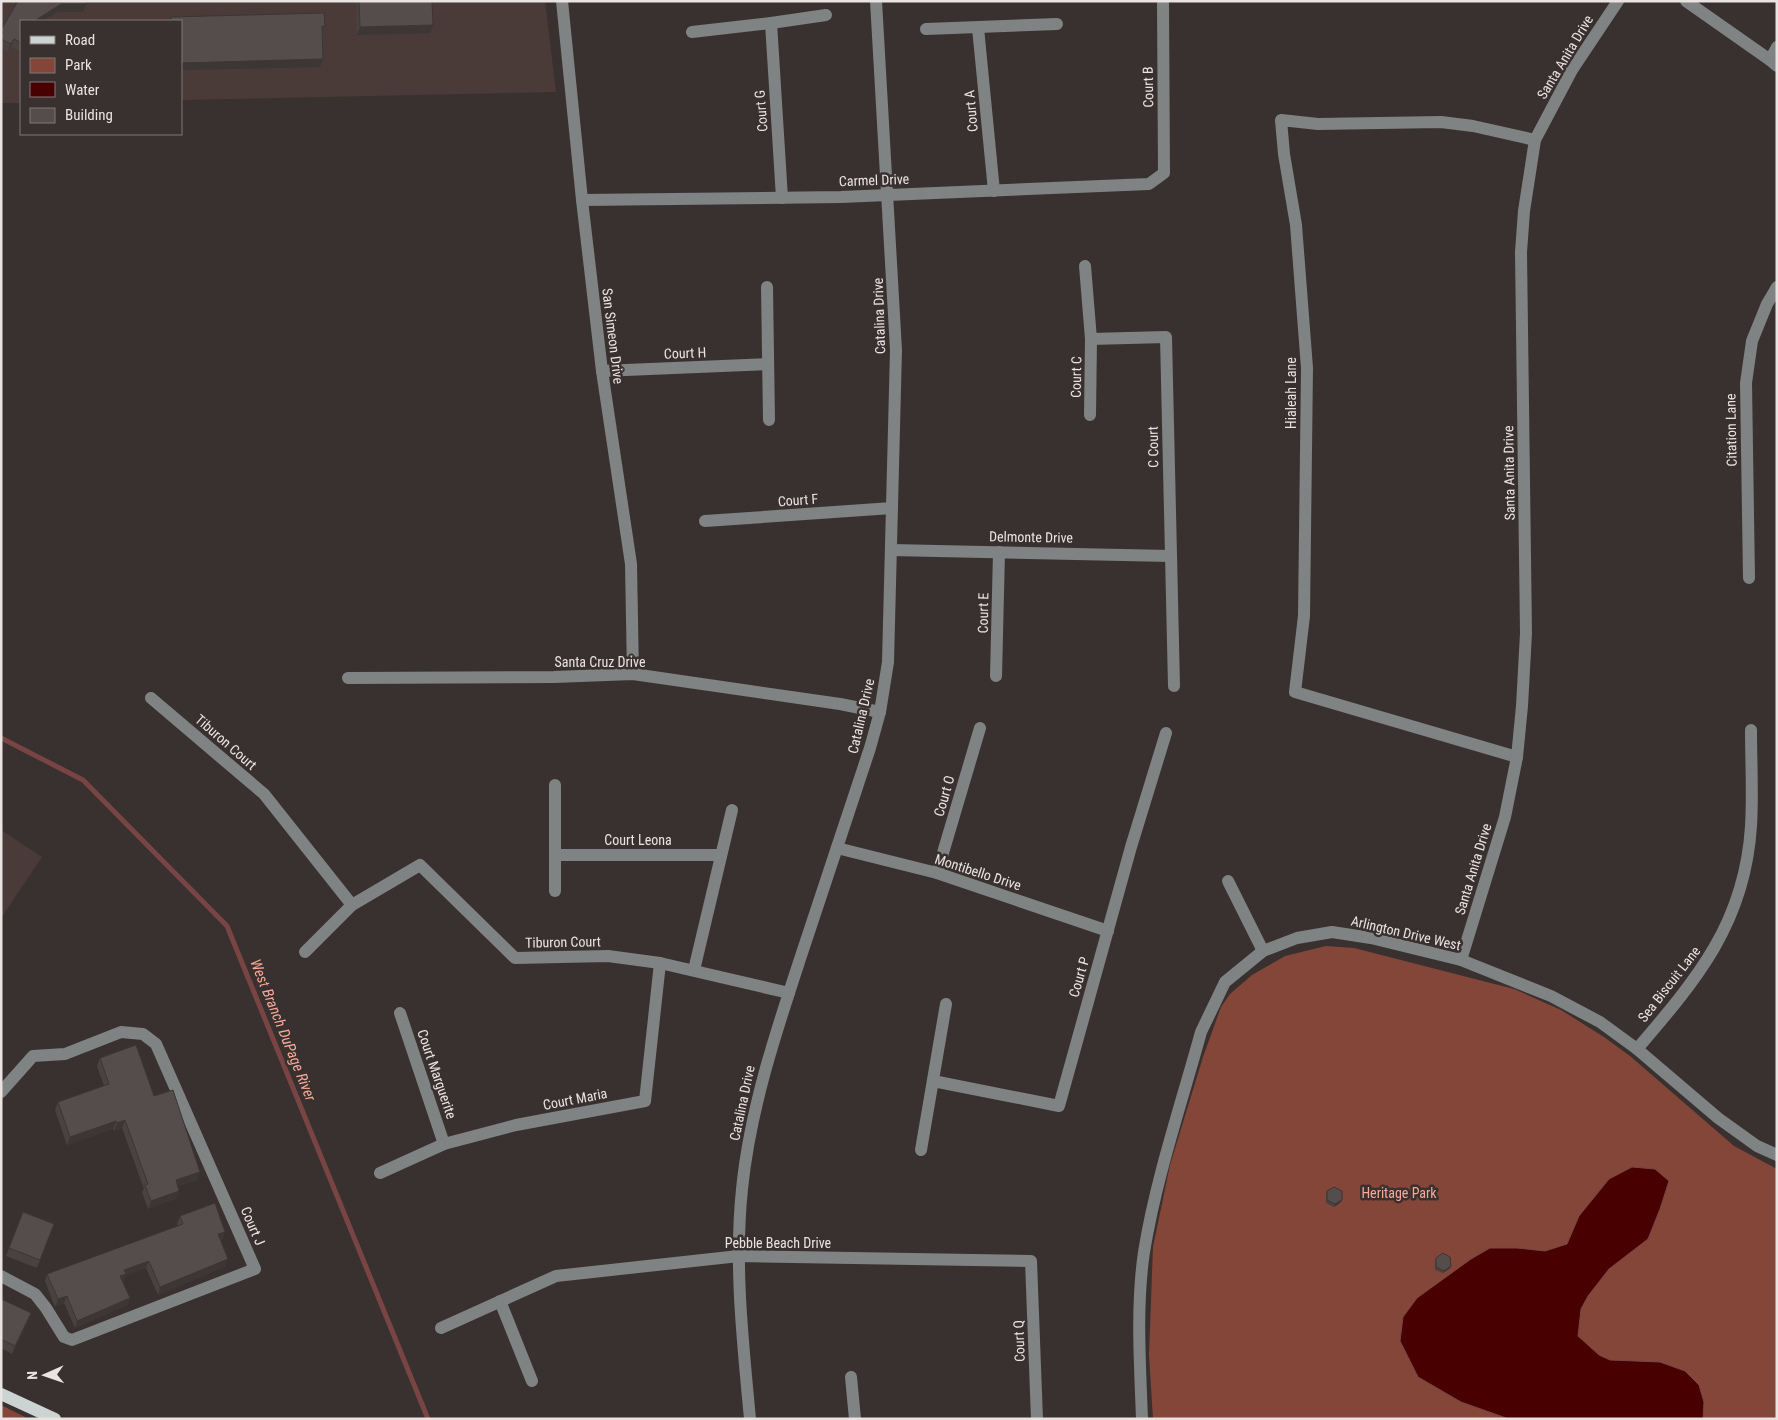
<svg xmlns="http://www.w3.org/2000/svg" width="1778" height="1420" viewBox="0 0 1778 1420" font-family="'Roboto Condensed',sans-serif">
<style>
.built{fill:#4a3b38}
.green{fill:#834639}
.water{fill:#480100;stroke:#784544}
.lines{fill:none;stroke-linecap:round;stroke-linejoin:round}
.stream{stroke:#784544;stroke-width:5}
.minor{stroke:#7f8383;stroke-width:12}
.major{stroke:#cbd4d3;stroke-width:12}
.wall{fill:#494240}
.shaded-wall{fill:#3c3634}
.building{fill:#554d4b;stroke:#3c3634}
.labels{text-anchor:middle;dominant-baseline:central;stroke-width:5;stroke-linejoin:round;paint-order:stroke}
.street-label{font-size:14px;fill:#e9e3e2;stroke:#39312f}
.park-label{font-size:14px;fill:#f7aa99;stroke:#39312f}
.water-label{font-size:15px;font-style:italic;fill:#f7aa99;stroke:#39312f}
</style>
<rect width="100%" height="100%" fill="#39312f"/>
<!-- built -->
<g class="built">
<polygon points="1,1 545,1 556,92 181,100 181,21 21,21 21,103 1,103"/>
<polygon points="1,830 42,857 1,918"/>
</g>
<!-- green -->
<g class="green">
<polygon points="1326,946 1354,948 1514,989 1561,1010 1604,1037 1630,1056 1734,1146 1777,1169 1777,1419 1153,1419 1149,1355 1153,1247 1170,1165 1203,1057 1221,1007 1230,994 1252,975 1285,956"/>
<polygon points="1,1405 29,1419 6,1419 1,1417"/>
</g>
<!-- water -->
<polygon class="water" points="1632,1167 1655,1169 1669,1181 1660,1209 1648,1239 1609,1269 1588,1296 1581,1309 1578,1336 1599,1355 1610,1360 1660,1362 1685,1371 1699,1385 1704,1402 1703,1419 1509,1419 1461,1402 1418,1377 1400,1341 1403,1317 1417,1298 1471,1259 1490,1248 1517,1248 1545,1251 1567,1244 1579,1216 1609,1179"/>
<g class="lines">
<!-- stream -->
<polyline class="stream" points="1,738 83,780 227,926 428,1419"/>
<!-- minor -->
<g class="minor">
<polyline points="562,1 582,200 602,371 631,564 633,674"/>
<polyline points="1686,1 1770,60 1777,66"/>
<polyline points="771,23 782,198"/>
<polyline points="978,28 994,191"/>
<polyline points="926,29 1057,24"/>
<polyline points="692,32 771,23 826,15"/>
<polyline points="1770,60 1777,47"/>
<polyline points="582,200 841,197 1149,184 1164,173 1163,1"/>
<polyline points="1085,266 1091,339 1090,415"/>
<polyline points="767,287 769,420"/>
<polyline points="1091,339 1166,337 1174,686"/>
<polyline points="602,371 768,364"/>
<polyline points="705,521 892,508"/>
<polyline points="891,550 1170,556"/>
<polyline points="1749,578 1746,383 1752,341 1767,304 1777,287"/>
<polyline points="996,676 999,552"/>
<polyline points="348,678 554,677 633,674 840,704 880,712"/>
<polyline points="151,698 264,794 352,905"/>
<polyline points="1517,757 1295,692 1304,616 1307,368 1296,225 1284,154 1281,120 1318,124 1441,122 1473,126 1535,140"/>
<polyline points="555,785 555,891"/>
<polyline points="837,848 937,873 1108,931"/>
<polyline points="555,855 721,855"/>
<polyline points="937,873 980,728"/>
<polyline points="1228,881 1263,951"/>
<polyline points="305,952 352,905 420,865 515,958 608,956 660,963 789,993"/>
<polyline points="1461,960 1505,817 1517,757 1522,706 1526,633 1521,252 1524,211 1535,140 1572,70 1618,1"/>
<polyline points="694,970 732,810"/>
<polyline points="400,1013 444,1144"/>
<path d="M1637,1049C1697,979 1745,923 1751,826C1753,794 1751,762 1751,730"/>
<polyline points="933,1081 1059,1106 1131,847 1166,733"/>
<polyline points="1,1092 33,1056 65,1054 121,1032 143,1034 156,1044 255,1269 72,1340 64,1337 46,1308 35,1294 1,1276"/>
<polyline points="921,1150 946,1004"/>
<polyline points="380,1173 444,1144 516,1125 645,1101 660,963"/>
<polyline points="500,1301 532,1381"/>
<polyline points="441,1328 556,1276 739,1256 1031,1261 1037,1419"/>
<polyline points="851,1377 855,1419"/>
<path d="M750,1419C743,1343 734,1266 742,1189C750,1110 775,1035 800,959C823,889 847,818 870,748L880,712L888,662L896,350L876,1"/>
<path d="M1142,1419C1140,1363 1136,1307 1144,1252C1156,1178 1181,1105 1201,1032L1225,982L1263,951L1297,938L1332,932L1371,938L1461,960L1551,996L1600,1022L1637,1049L1718,1118L1757,1146L1777,1155"/>
</g>
<!-- major -->
<polyline class="major" points="1,1394 55,1419"/>
</g>
<!-- wall -->
<g class="wall">
<polygon points="18,1 93,1 86,1 86,4 83,12 58,12 43,21 21,21 21,48 19,51 11,47 8,52 1,48 1,30"/>
<polygon points="356,1 432,1 430,33 357,35"/>
<polygon points="100,1058 154,1096 200,1172 197,1180 178,1186 179,1191 177,1198 148,1209 142,1192 144,1189 122,1128 114,1131 113,1129 67,1145 55,1110 58,1102 104,1086 97,1066"/>
<polygon points="1327,1191 1341,1202 1334,1207 1326,1203 1326,1194"/>
<polygon points="23,1212 54,1224 37,1268 6,1256"/>
<polygon points="180,1216 225,1232 222,1239 220,1240 226,1266 158,1295 146,1268 125,1276 123,1282 130,1298 127,1305 75,1328 64,1303 55,1307 45,1281 47,1274 178,1226 177,1224"/>
<polygon points="1436,1258 1451,1266 1450,1268 1443,1273 1435,1270 1435,1261"/>
<polygon points="1,1299 31,1313 28,1321 12,1354 1,1348"/>
</g>
<!-- shaded-wall -->
<g class="shaded-wall">
<polygon points="61,4 86,4 83,12 58,12 43,21 35,21 36,20"/>
<polygon points="433,25 430,33 357,35 360,27"/>
<polygon points="14,39 11,47 8,52 11,44"/>
<polygon points="323,59 320,67 181,70 181,63"/>
<polygon points="125,1120 122,1128 114,1131 117,1123"/>
<polygon points="116,1121 113,1129 67,1145 70,1137"/>
<polygon points="200,1172 197,1180 173,1188 176,1180"/>
<polygon points="179,1191 177,1198 148,1209 151,1201"/>
<polygon points="1342,1200 1341,1202 1334,1207 1335,1204"/>
<polygon points="225,1232 222,1239 215,1242 218,1234"/>
<polygon points="228,1259 226,1266 158,1295 160,1287"/>
<polygon points="149,1261 146,1268 125,1276 123,1282 120,1276 124,1270"/>
<polygon points="1451,1266 1450,1268 1443,1273 1444,1271"/>
<polygon points="67,1296 64,1303 55,1307 58,1299"/>
<polygon points="130,1298 127,1305 75,1328 77,1321"/>
<polygon points="31,1313 28,1321 12,1354 15,1346"/>
</g>
<!-- building -->
<g class="building">
<polygon points="18,1 86,1 86,4 61,4 36,20 35,21 21,21 21,43 14,39 11,44 1,39 1,35 3,32 1,31 1,30"/>
<polygon points="359,1 432,1 433,25 360,27"/>
<polygon points="324,13 325,26 322,26 323,59 181,63 181,21 171,21 171,17"/>
<polygon points="136,1045 154,1096 173,1090 200,1172 176,1180 179,1191 151,1201 145,1185 148,1184 125,1120 117,1123 116,1121 70,1137 58,1102 109,1084 100,1058"/>
<polygon points="1334,1187 1342,1191 1342,1200 1335,1204 1327,1200 1327,1191"/>
<polygon points="215,1203 225,1232 218,1234 228,1259 160,1287 149,1261 124,1270 126,1274 120,1276 130,1298 77,1321 67,1296 58,1299 47,1274 183,1224 180,1216"/>
<polygon points="23,1212 54,1224 40,1260 9,1248"/>
<polygon points="1443,1253 1450,1257 1451,1266 1444,1271 1436,1267 1436,1258"/>
<polygon points="1,1299 31,1313 15,1346 1,1339"/>
</g>
<g class="labels">
<!-- street labels -->
<g class="street-label">
<text transform="translate(1565 57) rotate(-59)">Santa Anita Drive</text>
<text transform="translate(1148 87) rotate(-91)">Court B</text>
<text transform="translate(761 111) rotate(-94)">Court G</text>
<text transform="translate(971 111) rotate(-95)">Court A</text>
<text transform="translate(874 180) rotate(-2)">Carmel Drive</text>
<text transform="translate(879 316) rotate(-92)">Catalina Drive</text>
<text transform="translate(613 336) rotate(83)">San Simeon Drive</text>
<text transform="translate(685 353) rotate(-2)">Court H</text>
<text transform="translate(1076 377) rotate(-89)">Court C</text>
<text transform="translate(1291 393) rotate(-90)">Hialeah Lane</text>
<text transform="translate(1731 430) rotate(-91)">Citation Lane</text>
<text transform="translate(1153 447) rotate(-91)">C Court</text>
<text transform="translate(1509 473) rotate(-91)">Santa Anita Drive</text>
<text transform="translate(798 500) rotate(-4)">Court F</text>
<text transform="translate(1031 537) rotate(1)">Delmonte Drive</text>
<text transform="translate(983 613) rotate(-89)">Court E</text>
<text x="600" y="662">Santa Cruz Drive</text>
<text transform="translate(861 716) rotate(-77)">Catalina Drive</text>
<text transform="translate(226 742) rotate(41)">Tiburon Court</text>
<text transform="translate(944 796) rotate(-74)">Court O</text>
<text x="638" y="840">Court Leona</text>
<text transform="translate(1473 869) rotate(-73)">Santa Anita Drive</text>
<text transform="translate(978 872) rotate(18)">Montibello Drive</text>
<text transform="translate(1406 933) rotate(13)">Arlington Drive West</text>
<text transform="translate(563 942) rotate(-1)">Tiburon Court</text>
<text transform="translate(1079 977) rotate(-74)">Court P</text>
<text transform="translate(1669 984) rotate(-52)">Sea Biscuit Lane</text>
<text transform="translate(437 1074) rotate(71)">Court Marguerite</text>
<text transform="translate(575 1099) rotate(-11)">Court Maria</text>
<text transform="translate(742 1103) rotate(-78)">Catalina Drive</text>
<text transform="translate(253 1226) rotate(67)">Court J</text>
<text x="778" y="1243">Pebble Beach Drive</text>
<text transform="translate(1019 1341) rotate(-92)">Court Q</text>
</g>
<!-- park labels -->
<g class="park-label">
<text x="1399" y="1193">Heritage Park</text>
</g>
<!-- water labels -->
<g class="water-label">
<text transform="translate(283 1030) rotate(68)">West Branch DuPage River</text>
</g>
</g>
<!-- border -->
<rect width="1778" height="1420" fill="none" stroke="#e9e3e2" stroke-width="5"/>
<!-- legend -->
<rect x="20" y="20" width="162" height="115" fill="#39312f" stroke="#7f7877"/>
<rect x="30" y="36" width="25" height="8" fill="#cbd4d3" stroke="#7f7877"/>
<text x="65" y="45" font-size="15" fill="#e9e3e2">Road</text>
<rect x="30" y="58" width="25" height="15" fill="#834639" stroke="#7f7877"/>
<text x="65" y="70" font-size="15" fill="#e9e3e2">Park</text>
<rect x="30" y="82" width="25" height="15" fill="#480100" stroke="#7f7877"/>
<text x="65" y="95" font-size="15" fill="#e9e3e2">Water</text>
<rect x="30" y="108" width="25" height="15" fill="#554d4b" stroke="#7f7877"/>
<text x="65" y="120" font-size="15" fill="#e9e3e2">Building</text>
<!-- north arrow -->
<g transform="translate(45 1375) rotate(268)" stroke="#39312f" stroke-width="4" paint-order="stroke">
<path d="M0-4L9 19L0 12L-9 19Z" fill="#e9e3e2"/>
<text y="-8" font-size="14" font-weight="bold" text-anchor="middle" fill="#e9e3e2">N</text>
</g>
</svg>
